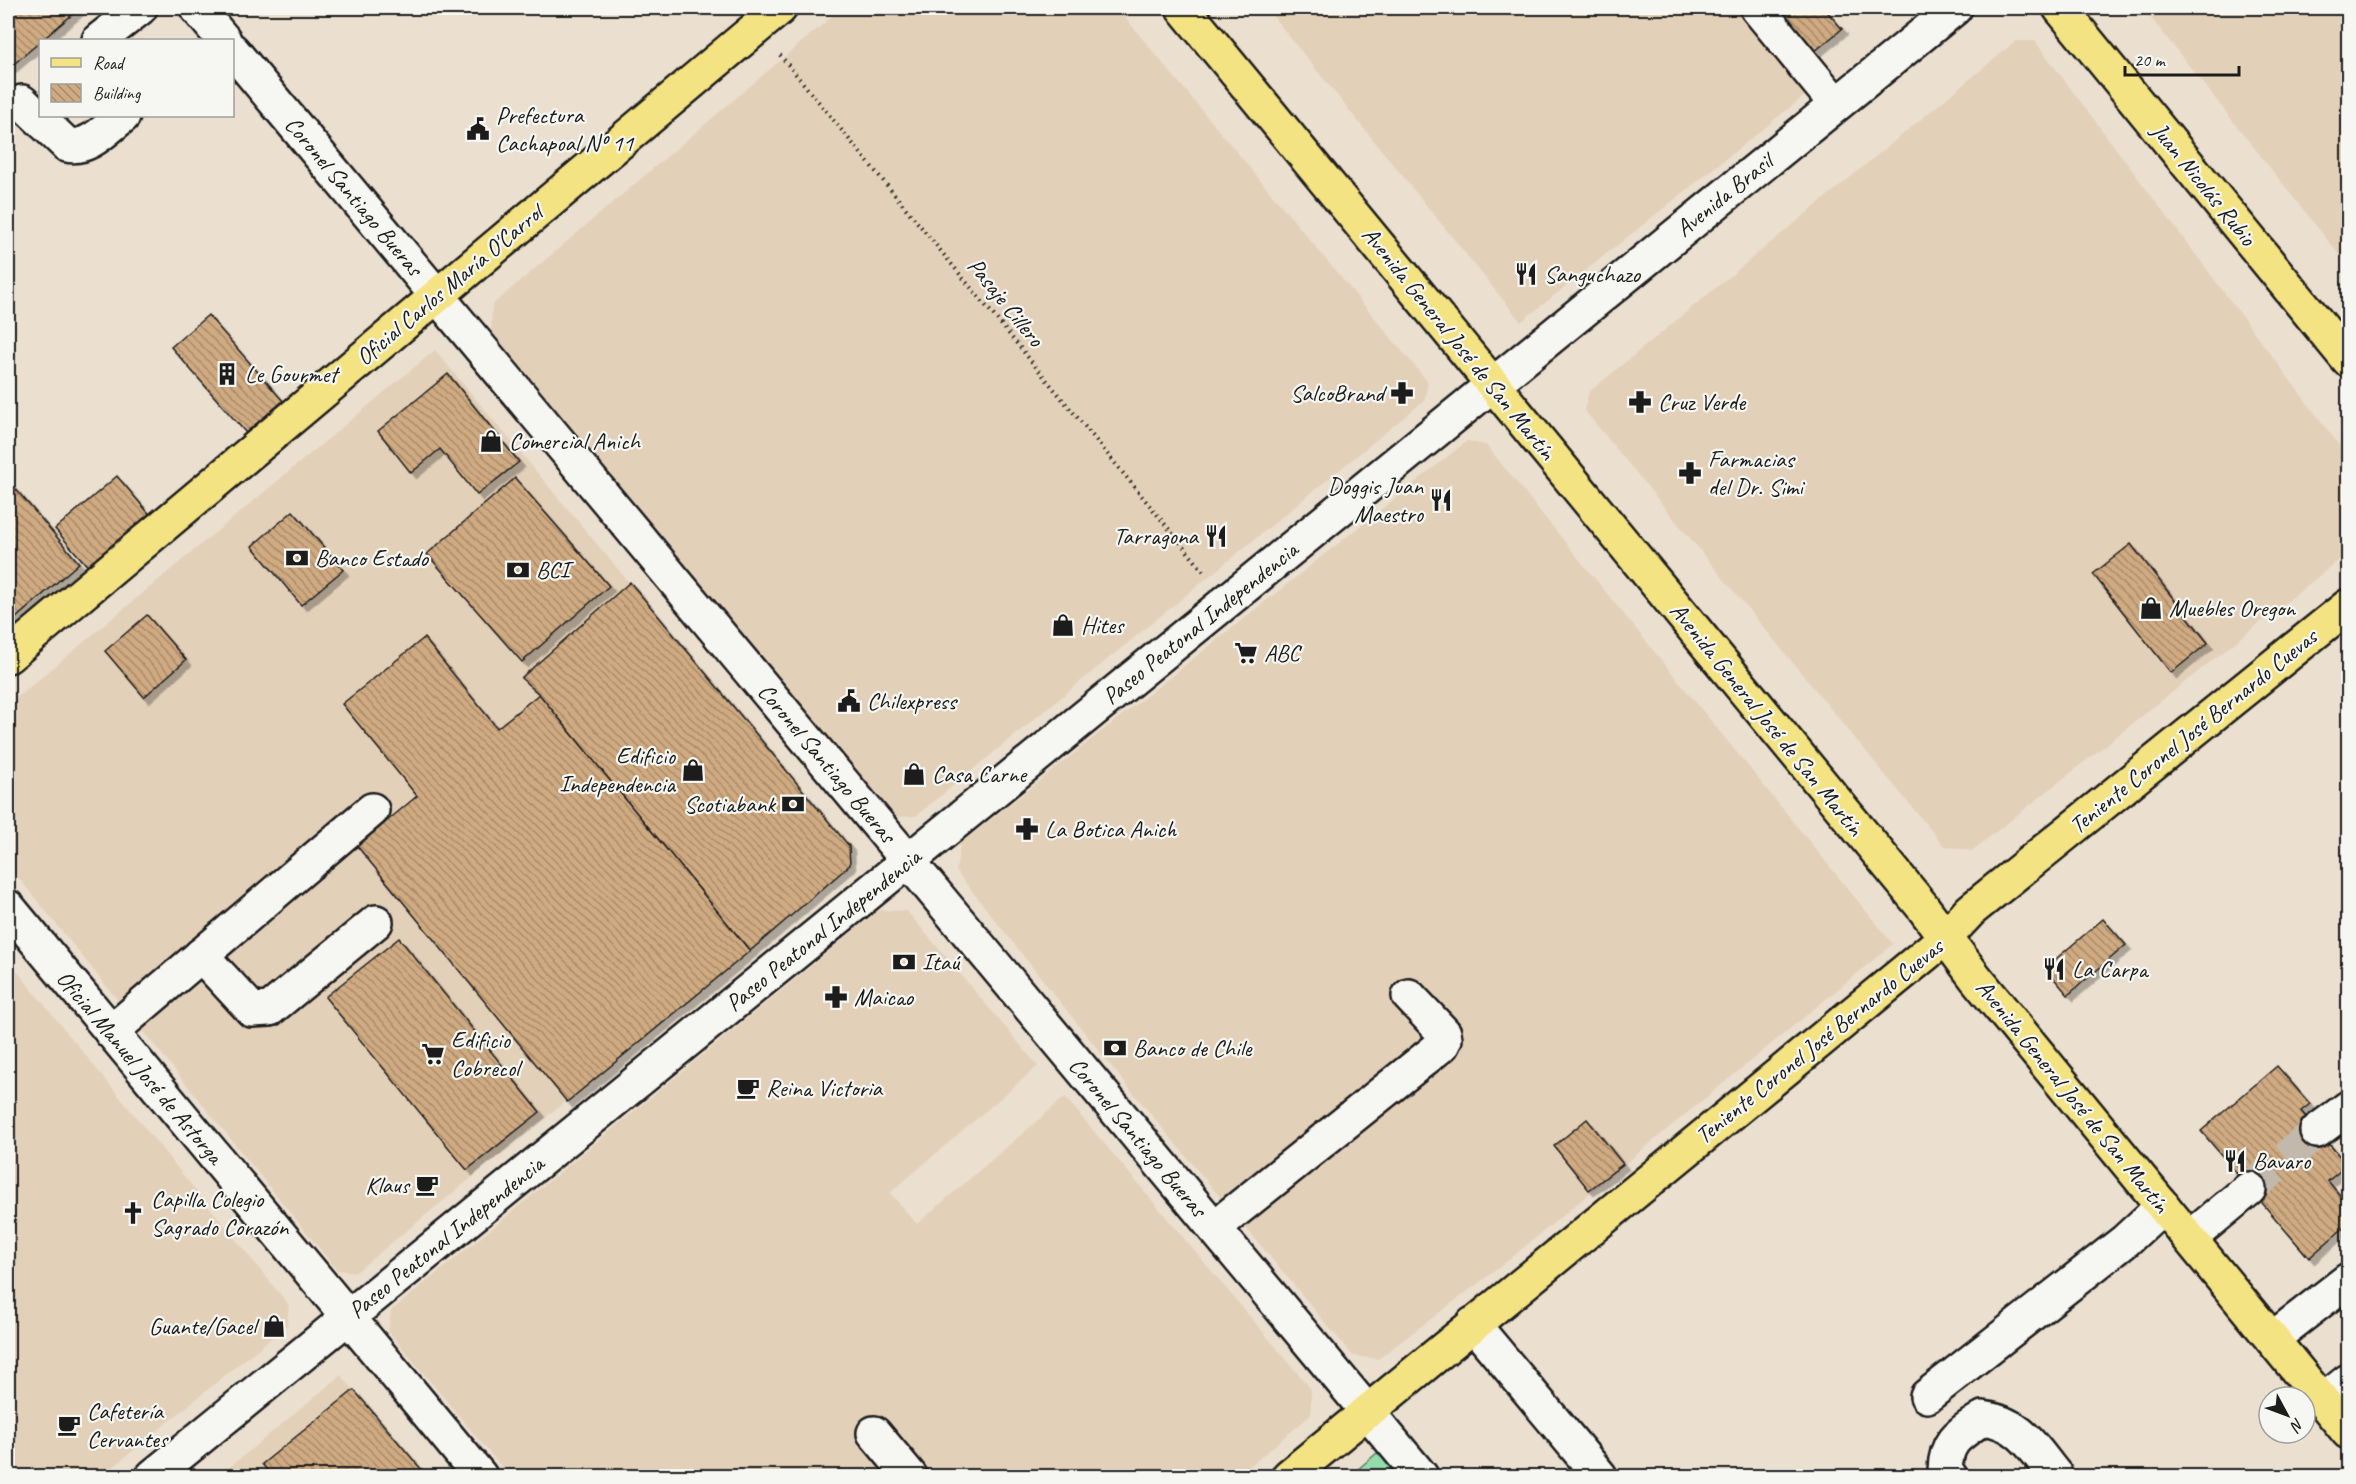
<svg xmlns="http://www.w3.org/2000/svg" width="2356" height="1484" viewBox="0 0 2356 1484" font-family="Caveat,sans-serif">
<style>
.built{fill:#e3d0b9}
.green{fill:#93ddad;stroke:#587c64;stroke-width:1.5}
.building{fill:url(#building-back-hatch);stroke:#1c1c1c;stroke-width:1.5;filter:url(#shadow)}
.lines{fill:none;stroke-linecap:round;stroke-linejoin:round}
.minor-tunnel{stroke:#c2b9ac;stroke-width:33;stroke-dasharray:33 16;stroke-linecap:butt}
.minor-casing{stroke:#1c1c1c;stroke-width:38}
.major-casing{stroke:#1c1c1c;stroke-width:38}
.path{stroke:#1c1c1c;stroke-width:4;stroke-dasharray:1.5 4.5;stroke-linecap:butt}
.minor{stroke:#f6f6f2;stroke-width:33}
.major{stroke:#f4e382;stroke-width:33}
.labels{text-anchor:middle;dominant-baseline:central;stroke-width:4.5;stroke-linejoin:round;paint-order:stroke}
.poi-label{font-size:24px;fill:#1c1c1c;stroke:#f6f6f2;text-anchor:start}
.street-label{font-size:24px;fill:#1c1c1c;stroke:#f6f6f2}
</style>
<defs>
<pattern id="building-back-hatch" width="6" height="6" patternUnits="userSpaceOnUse" patternTransform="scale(1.5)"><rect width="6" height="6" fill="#d0ab82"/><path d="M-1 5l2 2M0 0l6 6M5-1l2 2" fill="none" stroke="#a88a6a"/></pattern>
<filter id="shadow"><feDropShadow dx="5.5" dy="5.5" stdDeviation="0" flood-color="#0004"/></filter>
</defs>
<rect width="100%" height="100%" fill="#ebe0d0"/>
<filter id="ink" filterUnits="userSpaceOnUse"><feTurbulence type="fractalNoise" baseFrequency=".0167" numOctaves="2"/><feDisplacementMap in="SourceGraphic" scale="12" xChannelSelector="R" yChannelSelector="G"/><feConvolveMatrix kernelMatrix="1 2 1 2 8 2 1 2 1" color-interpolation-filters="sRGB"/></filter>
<g filter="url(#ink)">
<!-- built -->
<g class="built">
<polygon points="842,8 1117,8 1428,382 1425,400 916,816 896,817 491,331 492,305"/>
<polygon points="1266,8 1735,8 1807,94 1521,322"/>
<polygon points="2143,8 2348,8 2348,266"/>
<polygon points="2016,41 2035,41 2348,457 2348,553 1972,851 1944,846 1584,410 1589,392"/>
<polygon points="435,350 849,846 850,865 750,951 356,1272 337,1270 8,865 8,705"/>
<polygon points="1467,441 1486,445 1893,944 1500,1267 1378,1359 1353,1356 1123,1081 956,871 960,844"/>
<polygon points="879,910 907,911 1038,1066 890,1193 917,1224 1065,1097 1311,1389 1311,1415 1238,1476 509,1476 388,1331 391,1311"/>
<polygon points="8,960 289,1305 287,1325 102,1476 8,1476"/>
<polygon points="341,1375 427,1476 219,1476"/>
</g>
<!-- green -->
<polygon class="green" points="1384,1447 1408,1476 1350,1476"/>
<!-- building -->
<g class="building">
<polygon points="8,8 80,8 8,69"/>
<polygon points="1768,8 1824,8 1842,29 1809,56"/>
<polygon points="208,315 283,401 246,433 171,347"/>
<polygon points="448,374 519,462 477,495 440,449 411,473 378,431"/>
<polygon points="117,476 151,516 90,569 55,529"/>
<polygon points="515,478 609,586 522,662 427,554"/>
<polygon points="8,480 79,563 8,625"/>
<polygon points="293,511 343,570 301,605 252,546"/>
<polygon points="2131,544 2208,643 2171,673 2093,574"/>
<polygon points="630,582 849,846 850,865 750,951 539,694 521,678"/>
<polygon points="147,615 186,660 144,697 105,651"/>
<polygon points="424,638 497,728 539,694 750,951 567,1102 357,846 417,796 342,704"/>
<polygon points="2103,919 2126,945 2068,995 2045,968"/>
<polygon points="399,938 540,1112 467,1170 325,997"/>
<polygon points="2277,1066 2310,1104 2301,1111 2347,1165 2328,1181 2348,1205 2348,1224 2309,1258 2201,1131"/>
<polygon points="1587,1119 1623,1164 1589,1190 1554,1146"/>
<polygon points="354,1390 427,1476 272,1476 262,1464"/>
</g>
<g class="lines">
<!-- minor-tunnel -->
<polyline class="minor-tunnel" points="2249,1189 2317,1131"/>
<!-- minor casing -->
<g class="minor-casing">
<g id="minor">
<polyline points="197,8 224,40"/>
<polyline points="1757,8 1836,104"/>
<polyline points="99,40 140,8"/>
<polyline points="232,50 1421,1476"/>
<path d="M22,102L67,145C88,150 107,128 123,116"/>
<polyline points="8,907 480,1476"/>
<polyline points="201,955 252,1010 270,1009 376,922"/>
<polyline points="111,1032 372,810"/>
<polyline points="2317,1131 2348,1108"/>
<polyline points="1214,1228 1442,1045 1445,1039 1444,1033 1409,996"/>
<polyline points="2190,1238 2249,1189"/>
<polyline points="1473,1324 1600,1476"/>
<polyline points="2272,1339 2348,1280"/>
<polyline points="1927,1396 2125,1241 2163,1206"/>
<polyline points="2323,1401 2348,1381"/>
<polyline points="874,1433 910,1476"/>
<polyline points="153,1476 1955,8"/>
<path d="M1950,1476L1945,1470C1946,1439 1960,1434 1983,1418C2021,1423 2033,1448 2056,1476"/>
</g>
</g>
<!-- major casing -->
<g class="major-casing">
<g id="major">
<polyline points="1183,8 1922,906 1975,977 2348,1432"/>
<polyline points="2060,8 2348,360"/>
<polyline points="8,656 780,8"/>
<polyline points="1289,1476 1905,971 1945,938 1971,910 2348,606"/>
</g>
</g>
<!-- path -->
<polyline class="path" points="780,55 1205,573"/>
<!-- minor -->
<use href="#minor" class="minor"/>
<!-- major -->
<use href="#major" class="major"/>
</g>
</g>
<!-- icons -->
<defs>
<g id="civic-bare" transform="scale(1.8)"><path d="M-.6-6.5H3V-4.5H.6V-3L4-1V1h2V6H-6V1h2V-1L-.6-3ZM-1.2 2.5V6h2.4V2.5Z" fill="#1c1c1c" stroke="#f6f6f2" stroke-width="2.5" paint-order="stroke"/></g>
<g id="restaurant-bare" transform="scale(1.8)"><path d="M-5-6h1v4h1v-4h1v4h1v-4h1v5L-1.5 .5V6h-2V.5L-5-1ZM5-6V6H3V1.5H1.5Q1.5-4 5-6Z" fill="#1c1c1c" stroke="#f6f6f2" stroke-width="2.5" paint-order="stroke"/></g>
<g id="building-bare" transform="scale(1.8)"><path d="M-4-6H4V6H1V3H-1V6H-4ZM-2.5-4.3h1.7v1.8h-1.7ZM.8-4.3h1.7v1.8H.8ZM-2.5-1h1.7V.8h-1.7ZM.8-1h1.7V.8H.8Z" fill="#1c1c1c" stroke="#f6f6f2" stroke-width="2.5" paint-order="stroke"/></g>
<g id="pharmacy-bare" transform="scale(1.8)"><path d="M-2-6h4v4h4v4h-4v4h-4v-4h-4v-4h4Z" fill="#1c1c1c" stroke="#f6f6f2" stroke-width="2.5" paint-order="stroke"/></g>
<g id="shop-bare" transform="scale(1.8)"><path d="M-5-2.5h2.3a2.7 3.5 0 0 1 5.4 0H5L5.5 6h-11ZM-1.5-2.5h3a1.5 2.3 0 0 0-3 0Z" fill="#1c1c1c" stroke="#f6f6f2" stroke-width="2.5" paint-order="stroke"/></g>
<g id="bank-bare" transform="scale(1.8)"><path d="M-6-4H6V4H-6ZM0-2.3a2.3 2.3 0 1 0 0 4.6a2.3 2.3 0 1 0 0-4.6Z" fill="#1c1c1c" stroke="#f6f6f2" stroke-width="2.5" paint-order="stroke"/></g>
<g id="supermarket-bare" transform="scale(1.8)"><path d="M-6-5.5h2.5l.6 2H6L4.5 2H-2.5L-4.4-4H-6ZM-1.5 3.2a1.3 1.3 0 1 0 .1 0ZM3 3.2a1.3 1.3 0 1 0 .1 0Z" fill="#1c1c1c" stroke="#f6f6f2" stroke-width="2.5" paint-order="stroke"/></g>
<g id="cafe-bare" transform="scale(1.8)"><path d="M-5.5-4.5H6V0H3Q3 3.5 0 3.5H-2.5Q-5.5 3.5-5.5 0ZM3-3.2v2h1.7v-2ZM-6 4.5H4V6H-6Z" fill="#1c1c1c" stroke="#f6f6f2" stroke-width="2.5" paint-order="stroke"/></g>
<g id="church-bare" transform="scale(1.8)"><path d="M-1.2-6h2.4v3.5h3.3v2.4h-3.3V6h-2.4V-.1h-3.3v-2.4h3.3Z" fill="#1c1c1c" stroke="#f6f6f2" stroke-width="2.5" paint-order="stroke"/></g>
</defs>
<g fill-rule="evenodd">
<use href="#civic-bare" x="478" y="129"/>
<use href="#restaurant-bare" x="1526" y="274"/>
<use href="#building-bare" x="227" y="374"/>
<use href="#pharmacy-bare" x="1402" y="393"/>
<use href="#pharmacy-bare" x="1640" y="402"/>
<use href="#shop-bare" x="491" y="441"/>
<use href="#pharmacy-bare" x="1690" y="473"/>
<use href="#restaurant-bare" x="1441" y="500"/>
<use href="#restaurant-bare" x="1216" y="536"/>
<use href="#bank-bare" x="297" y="558"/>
<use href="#bank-bare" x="518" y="570"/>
<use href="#shop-bare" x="2151" y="608"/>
<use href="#shop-bare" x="1063" y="625"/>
<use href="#supermarket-bare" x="1246" y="653"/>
<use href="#civic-bare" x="849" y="701"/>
<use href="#shop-bare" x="693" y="770"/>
<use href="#shop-bare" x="914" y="774"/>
<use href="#bank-bare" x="793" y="804"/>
<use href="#pharmacy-bare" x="1027" y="829"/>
<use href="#bank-bare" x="904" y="962"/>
<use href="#restaurant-bare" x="2054" y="969"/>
<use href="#pharmacy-bare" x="836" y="997"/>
<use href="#bank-bare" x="1115" y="1048"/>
<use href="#supermarket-bare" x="433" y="1054"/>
<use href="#cafe-bare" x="748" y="1088"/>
<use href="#restaurant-bare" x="2235" y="1161"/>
<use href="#cafe-bare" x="427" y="1185"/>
<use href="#church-bare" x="133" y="1213"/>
<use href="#shop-bare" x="274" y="1326"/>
<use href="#cafe-bare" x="69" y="1425"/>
</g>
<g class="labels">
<!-- poi labels -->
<g class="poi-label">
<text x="496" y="115">Prefectura<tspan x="496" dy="28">Cachapoal Nº 11</tspan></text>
<text x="1544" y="274">Sanguchazo</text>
<text x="245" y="374">Le Gourmet</text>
<text x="1384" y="393" text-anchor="end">SalcoBrand</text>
<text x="1658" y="402">Cruz Verde</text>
<text x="509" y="441">Comercial Anich</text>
<text x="1708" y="459">Farmacias<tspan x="1708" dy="28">del Dr. Simi</tspan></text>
<text x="1423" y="486" text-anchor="end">Doggis Juan<tspan x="1423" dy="28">Maestro</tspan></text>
<text x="1198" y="536" text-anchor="end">Tarragona</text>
<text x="315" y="558">Banco Estado</text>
<text x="536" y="570">BCI</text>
<text x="2169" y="608">Muebles Oregon</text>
<text x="1081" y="625">Hites</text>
<text x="1264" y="653">ABC</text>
<text x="867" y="701">Chilexpress</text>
<text x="675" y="756" text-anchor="end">Edificio<tspan x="675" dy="28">Independencia</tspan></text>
<text x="932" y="774">Casa Carne</text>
<text x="775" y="804" text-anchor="end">Scotiabank</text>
<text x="1045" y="829">La Botica Anich</text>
<text x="922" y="962">Itaú</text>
<text x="2072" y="969">La Carpa</text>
<text x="854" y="997">Maicao</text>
<text x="451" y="1040">Edificio<tspan x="451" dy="28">Cobrecol</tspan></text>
<text x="1133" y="1048">Banco de Chile</text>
<text x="766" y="1088">Reina Victoria</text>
<text x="2253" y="1161">Bavaro</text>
<text x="409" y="1185" text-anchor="end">Klaus</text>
<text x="151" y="1199">Capilla Colegio<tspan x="151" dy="28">Sagrado Corazón</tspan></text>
<text x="256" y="1326" text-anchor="end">Guante/Gacel</text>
<text x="87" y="1411">Cafetería<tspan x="87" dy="28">Cervantes</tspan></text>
</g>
<!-- street labels -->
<g class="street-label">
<text transform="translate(2204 184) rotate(51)">Juan Nicolás Rubio</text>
<text transform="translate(1724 195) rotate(-39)">Avenida Brasil</text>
<text transform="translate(354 196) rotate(50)">Coronel Santiago Bueras</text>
<text transform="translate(449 285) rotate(-40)">Oficial Carlos María O'Carrol</text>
<text transform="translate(1006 302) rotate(51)">Pasaje Cillero</text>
<text transform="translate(1459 343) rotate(51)">Avenida General José de San Martín</text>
<text transform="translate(1200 623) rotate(-39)">Paseo Peatonal Independencia</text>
<text transform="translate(1767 719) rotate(51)">Avenida General José de San Martín</text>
<text transform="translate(2193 731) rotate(-39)">Teniente Coronel José Bernardo Cuevas</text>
<text transform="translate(827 763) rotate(50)">Coronel Santiago Bueras</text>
<text transform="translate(823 930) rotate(-39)">Paseo Peatonal Independencia</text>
<text transform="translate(1819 1041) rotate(-39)">Teniente Coronel José Bernardo Cuevas</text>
<text transform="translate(140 1067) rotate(50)">Oficial Manuel José de Astorga</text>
<text transform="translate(2073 1096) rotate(51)">Avenida General José de San Martín</text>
<text transform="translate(1138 1137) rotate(50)">Coronel Santiago Bueras</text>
<text transform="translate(446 1237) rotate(-39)">Paseo Peatonal Independencia</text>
</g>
</g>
<!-- margin -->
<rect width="2356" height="1484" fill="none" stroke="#f6f6f2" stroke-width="30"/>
<rect x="15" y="15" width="2326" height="1454" fill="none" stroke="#1c1c1c" stroke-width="2" filter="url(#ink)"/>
<!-- legend -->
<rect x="39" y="39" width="195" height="78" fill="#f6f6f2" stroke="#9f9f9c" stroke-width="1.5"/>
<rect x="51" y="58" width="30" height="9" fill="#f4e382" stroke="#9f9f9c" stroke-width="1.5"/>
<text x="93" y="69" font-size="18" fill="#1c1c1c">Road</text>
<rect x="51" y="84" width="30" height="18" fill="url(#building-back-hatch)" stroke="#9f9f9c" stroke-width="1.5"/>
<text x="93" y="99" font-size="18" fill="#1c1c1c">Building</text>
<!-- north arrow -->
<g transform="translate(2287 1415) rotate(131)"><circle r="28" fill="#f6f6f2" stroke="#9f9f9c" stroke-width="1.5"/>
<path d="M0-4.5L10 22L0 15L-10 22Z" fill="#1c1c1c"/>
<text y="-9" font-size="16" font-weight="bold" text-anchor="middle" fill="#1c1c1c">N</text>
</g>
<!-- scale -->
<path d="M2125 66v9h114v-9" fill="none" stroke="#1c1c1c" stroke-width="3"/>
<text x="2134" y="66" font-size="18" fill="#1c1c1c" stroke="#f6f6f2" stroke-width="4.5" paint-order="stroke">20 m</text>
</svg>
